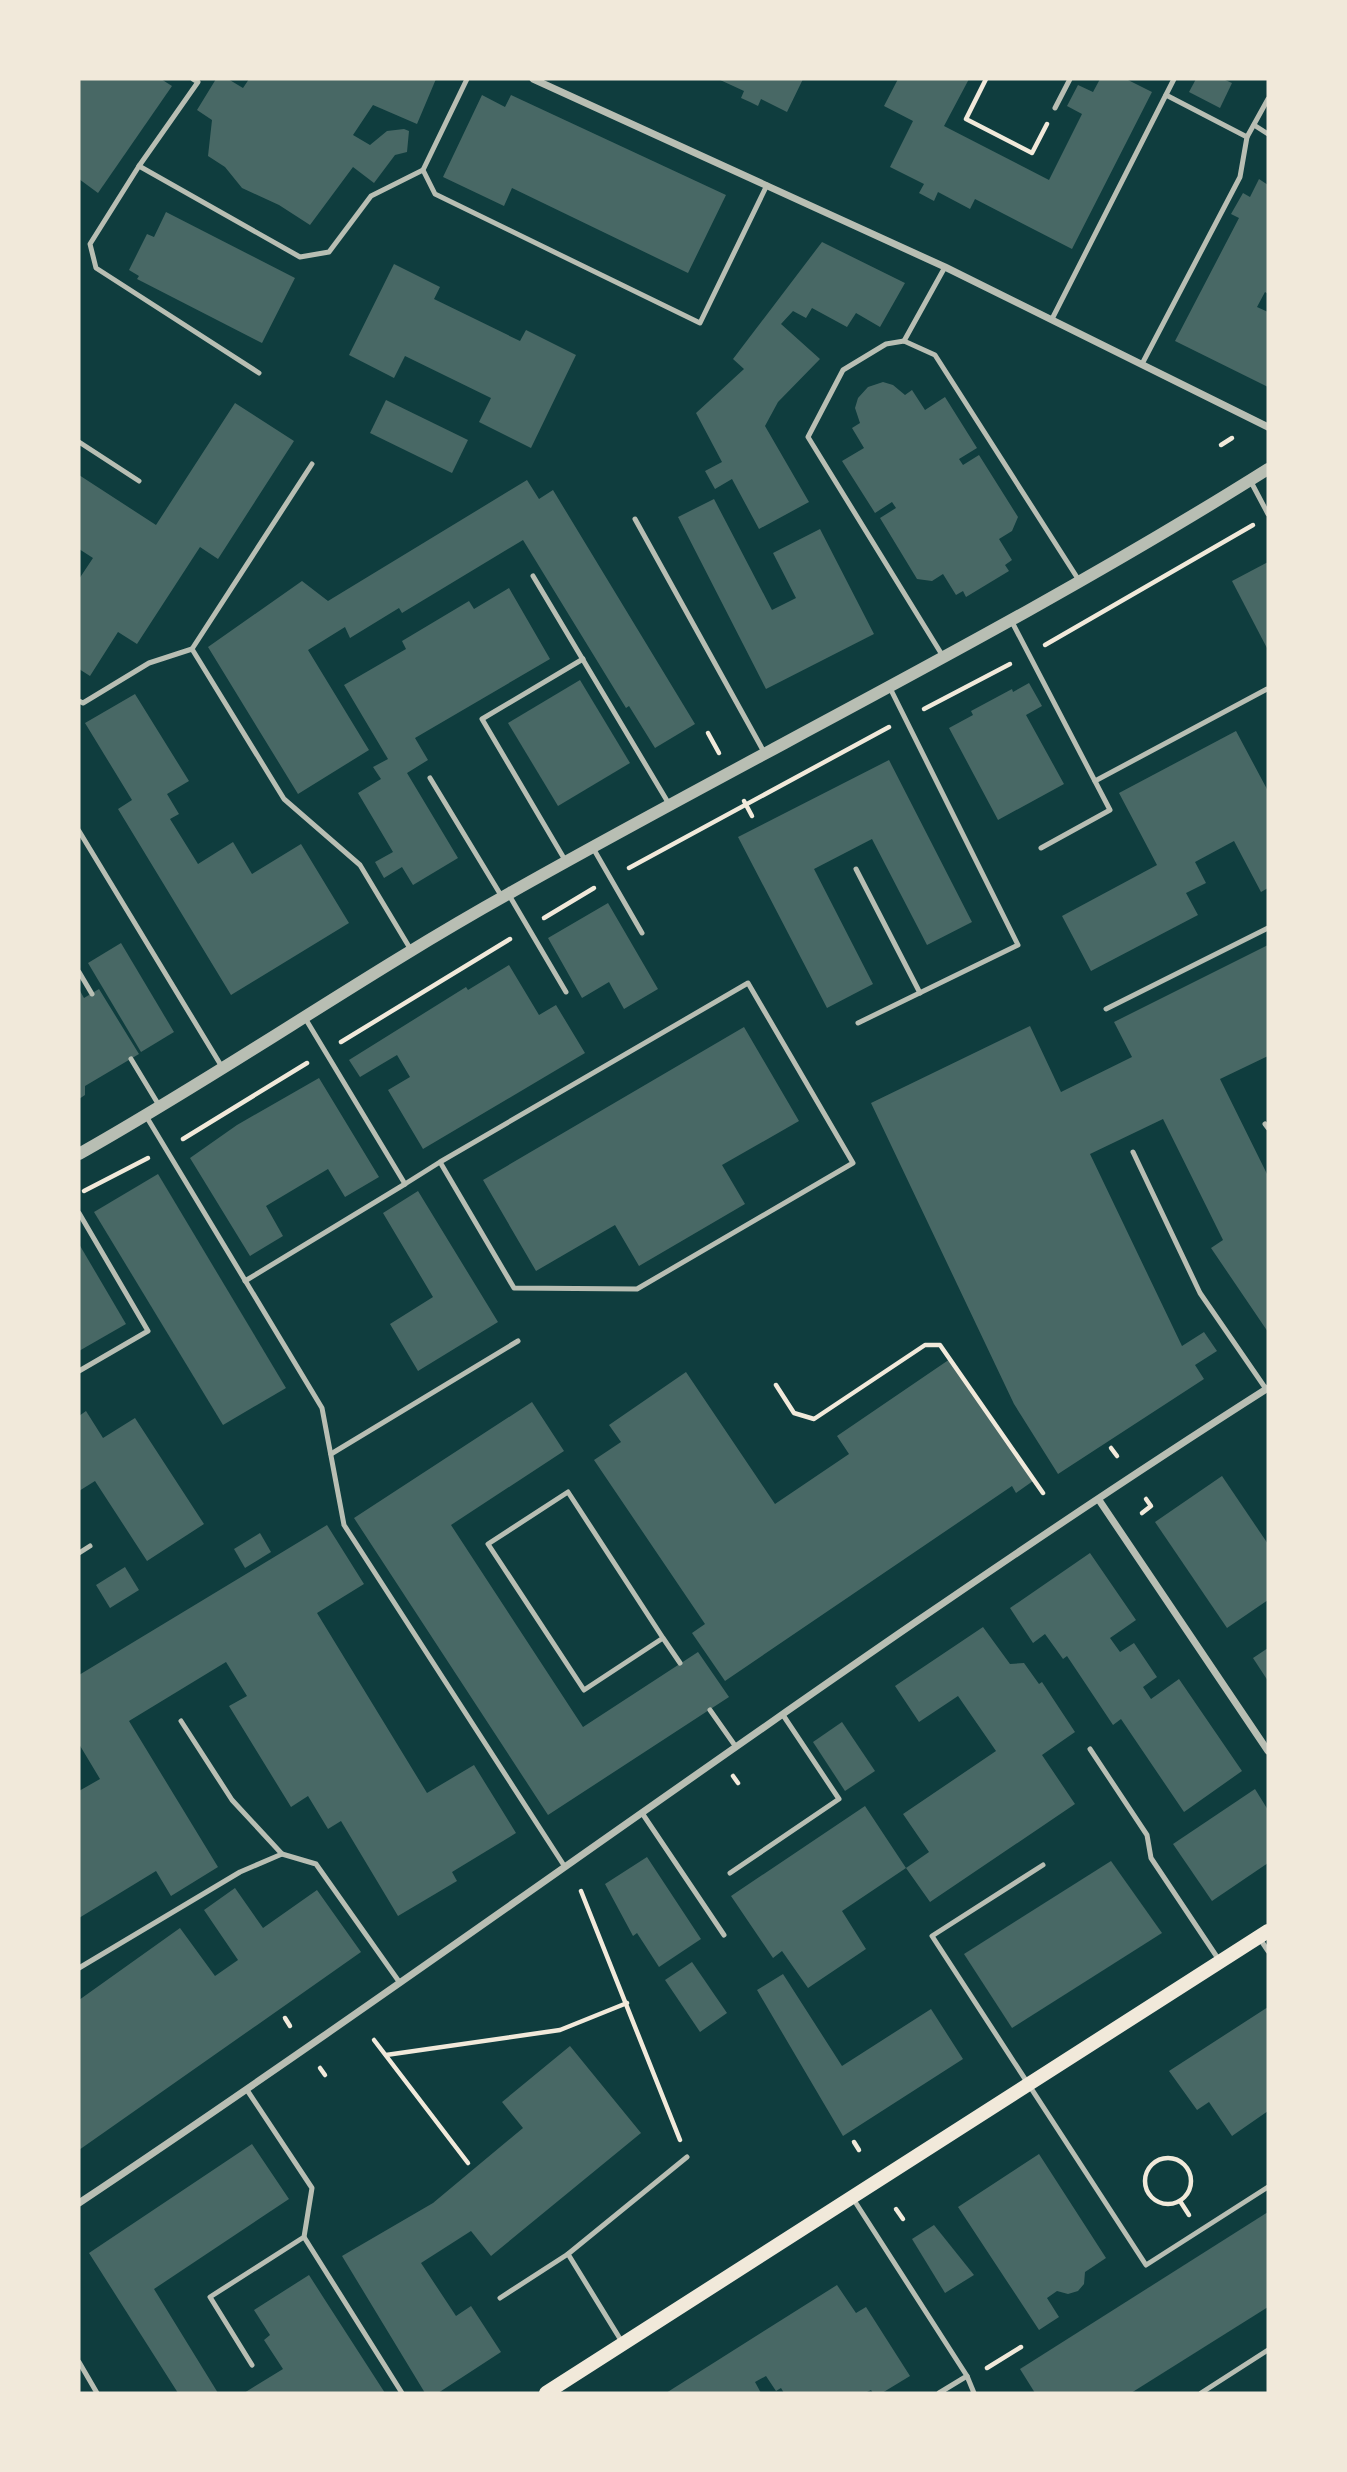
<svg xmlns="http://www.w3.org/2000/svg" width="1347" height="2472" viewBox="0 0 1347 2472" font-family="Montserrat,sans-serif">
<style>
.building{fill:#486865}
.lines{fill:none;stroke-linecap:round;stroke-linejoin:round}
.path{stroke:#f1e9da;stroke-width:4.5}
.service{stroke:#b8beb3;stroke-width:5}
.minor{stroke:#b8beb3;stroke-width:7}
.tertiary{stroke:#b8beb3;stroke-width:12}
.secondary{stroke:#f1e9da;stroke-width:14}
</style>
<rect width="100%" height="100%" fill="#0f3d3e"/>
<!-- building -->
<g class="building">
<polygon points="79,79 161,79 172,86 98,193 79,179"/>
<polygon points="216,79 228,79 243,88 249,79 436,79 417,124 373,105 353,135 370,145 387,131 404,129 409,131 407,152 395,155 374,183 353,167 310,225 279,205 242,188 225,167 208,156 212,120 197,110"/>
<polygon points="718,79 803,79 787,112 761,99 758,106 750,102 741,98 744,91"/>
<polygon points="898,79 969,79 944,126 1049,180 1082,114 1067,106 1078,85 1093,92 1100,79 1126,79 1152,92 1072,249 975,199 970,209 938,192 934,201 919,193 924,184 890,167 913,121 884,106"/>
<polygon points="1196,79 1223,79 1232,83 1220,108 1189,92"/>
<polygon points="482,95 505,107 511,95 726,195 688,273 512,188 504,206 443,177"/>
<polygon points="1259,179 1268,185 1268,294 1265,292 1257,307 1268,312 1268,387 1175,341 1239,218 1231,214 1243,193 1250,197"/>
<polygon points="166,212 295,278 262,343 137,279 139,276 129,270 147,234 154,237"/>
<polygon points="822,242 905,283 880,327 856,313 847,327 812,308 806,318 793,311 781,324 820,359 778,402 765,426 809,502 759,529 732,479 715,489 705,471 722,462 696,413 744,369 733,359"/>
<polygon points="394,264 440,287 434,299 520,341 526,330 576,355 531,448 479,422 491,398 405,356 394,378 349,355"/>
<polygon points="883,382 893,385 905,395 912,390 925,410 945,397 977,448 959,459 963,465 979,455 1018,517 1012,531 999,539 1012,560 1005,565 1009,571 966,597 963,591 956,595 943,574 932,581 917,579 880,518 896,508 892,502 875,513 842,461 864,448 852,428 860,423 855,408 858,398 868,387"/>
<polygon points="386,400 468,440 452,473 370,433"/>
<polygon points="235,403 294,441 218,559 200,547 137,644 118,632 90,676 79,669 79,579 93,558 79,549 79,475 156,525"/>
<polygon points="527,480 539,499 553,490 695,724 655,748 629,706 626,708 523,540 402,613 399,608 350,638 345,627 308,650 369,750 298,794 208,647 302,581 328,601"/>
<polygon points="714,499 772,610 796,598 773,553 820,529 874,634 766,689 678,517"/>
<polygon points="1268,562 1268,650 1232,581"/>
<polygon points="509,588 550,659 415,738 428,760 407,773 458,858 413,885 402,867 384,878 375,862 393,852 358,793 381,779 373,767 388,759 344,685 406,649 402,641 469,601 474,609"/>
<polygon points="580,680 630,763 558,806 508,723"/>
<polygon points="1029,683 1042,706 1026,715 1064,784 998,820 949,728 973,715 971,711 1012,689 1013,692"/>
<polygon points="135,694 189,781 167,794 179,814 170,819 198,864 233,842 252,874 301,844 349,923 231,995 118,809 132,800 85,723"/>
<polygon points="1236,731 1268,791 1268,888 1261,892 1234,841 1195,862 1206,883 1186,893 1198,915 1091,971 1062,916 1157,865 1119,793"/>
<polygon points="889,760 972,922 927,945 872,839 814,869 873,984 827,1008 738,837"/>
<polygon points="608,903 658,989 624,1009 609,982 582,998 548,938"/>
<polygon points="121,943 174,1032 141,1052 88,963"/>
<polygon points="1268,945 1268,1056 1220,1079 1268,1176 1268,1332 1211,1248 1223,1240 1163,1119 1090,1154 1182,1346 1204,1332 1217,1351 1195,1365 1204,1379 1058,1474 1014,1404 871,1103 1030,1026 1061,1092 1132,1057 1114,1022"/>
<polygon points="509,965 539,1015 556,1005 585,1053 423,1149 388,1090 410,1077 397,1055 360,1077 349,1060 466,987 468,990"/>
<polygon points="79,989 84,998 99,989 139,1054 85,1086 85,1095 79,1099"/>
<polygon points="744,1027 799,1121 722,1165 745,1204 639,1266 615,1225 536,1271 483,1180"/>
<polygon points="319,1078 379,1177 345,1197 328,1169 266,1206 283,1236 250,1256 190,1158 237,1125"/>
<polygon points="158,1174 286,1388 223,1425 94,1212"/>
<polygon points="418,1191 498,1322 418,1371 390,1324 433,1297 383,1213"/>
<polygon points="79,1244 126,1324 79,1351"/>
<polygon points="950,1359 1033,1481 1016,1493 1012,1486 725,1681 692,1633 705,1624 594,1460 621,1442 609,1425 686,1372 775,1504 849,1454 837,1436"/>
<polygon points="532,1402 564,1451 451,1525 583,1727 698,1652 729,1697 548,1815 354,1518"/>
<polygon points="86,1411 103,1438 135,1418 204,1524 147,1561 95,1481 79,1491 79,1416"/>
<polygon points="1222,1476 1268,1544 1268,1600 1227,1628 1155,1522"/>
<polygon points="327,1525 364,1584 317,1613 427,1793 474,1765 516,1833 452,1872 457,1881 398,1916 341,1821 328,1829 308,1796 291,1807 229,1706 247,1696 226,1662 129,1721 218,1867 171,1896 156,1871 79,1918 79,1791 100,1779 79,1744 79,1675"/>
<polygon points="260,1533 271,1552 245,1568 234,1549"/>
<polygon points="1090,1553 1136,1620 1110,1638 1120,1652 1134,1643 1157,1677 1143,1687 1151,1699 1179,1679 1242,1771 1184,1812 1121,1719 1113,1725 1067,1656 1063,1659 1045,1634 1033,1643 1010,1608"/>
<polygon points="125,1567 139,1590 110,1608 96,1585"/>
<polygon points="983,1627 1010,1664 1024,1663 1039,1684 1042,1682 1075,1732 1042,1755 1075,1804 930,1902 906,1868 929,1852 903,1814 996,1751 958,1696 919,1722 895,1686"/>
<polygon points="1268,1648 1268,1681 1253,1658"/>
<polygon points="842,1722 875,1771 845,1791 813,1742"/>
<polygon points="1255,1789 1268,1810 1268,1863 1212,1901 1173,1844"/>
<polygon points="865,1806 906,1868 842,1911 866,1949 808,1988 782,1951 773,1958 731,1896"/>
<polygon points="647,1857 701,1939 659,1967 637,1933 633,1936 605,1884"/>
<polygon points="1111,1861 1162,1933 1012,2028 964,1954"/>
<polygon points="235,1888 263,1928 317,1890 361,1952 79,2150 79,2000 180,1928 215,1976 238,1960 204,1910"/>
<polygon points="692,1962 727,2013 700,2032 665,1980"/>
<polygon points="783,1974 842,2066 931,2009 963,2059 843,2136 757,1990"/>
<polygon points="1268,2007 1268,2111 1232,2136 1209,2102 1197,2110 1169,2071"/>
<polygon points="570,2046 641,2133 491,2256 471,2231 421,2263 456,2316 471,2306 501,2352 438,2393 425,2393 342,2256 433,2203 523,2128 502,2102"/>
<polygon points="252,2144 289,2199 154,2289 218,2393 178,2393 89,2253"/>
<polygon points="1039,2154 1106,2258 1085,2272 1084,2284 1078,2291 1068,2294 1057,2291 1047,2298 1059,2317 1039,2330 958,2207"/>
<polygon points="1268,2212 1268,2307 1131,2393 1035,2393 1020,2369"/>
<polygon points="934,2225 974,2275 945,2293 912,2239"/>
<polygon points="309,2275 325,2300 385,2393 244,2393 283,2369 264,2340 270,2335 254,2310"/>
<polygon points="837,2285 856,2313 866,2307 910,2376 882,2393 873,2393 871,2390 865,2393 784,2393 781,2388 776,2391 766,2376 755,2382 761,2393 666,2393"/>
</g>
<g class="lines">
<!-- path -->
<g class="path">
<polyline points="986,79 966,119 1032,153 1047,124"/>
<polyline points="1221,445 1232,438"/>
<polyline points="1045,645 1253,525"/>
<polyline points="924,709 1010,664"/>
<polyline points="708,733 719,753"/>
<polyline points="744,801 752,816"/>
<polyline points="629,868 889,727"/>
<polyline points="544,918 594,888"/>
<polyline points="341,1042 510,939"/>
<polyline points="183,1139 307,1063"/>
<polyline points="84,1191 148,1158"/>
<polyline points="776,1385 794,1413 814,1419 925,1345 940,1345 1043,1493"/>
<polyline points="1111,1448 1117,1456"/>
<polyline points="1142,1513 1151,1506 1146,1499"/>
<polyline points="733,1776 738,1783"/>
<polyline points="581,1891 680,2140"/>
<polyline points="285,2018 290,2026"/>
<polyline points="374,2040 468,2163"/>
<polyline points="386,2055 560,2030 627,2003"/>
<polyline points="320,2068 325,2075"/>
<polyline points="854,2142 859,2150"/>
<circle cx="1168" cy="2181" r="23"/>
<polyline points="1180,2201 1189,2215"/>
<polyline points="896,2209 903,2219"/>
<polyline points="987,2368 1021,2347"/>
</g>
<!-- service -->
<g class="service">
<polyline points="193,79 198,82 139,166 300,257 329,252 371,196 423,170"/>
<polyline points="467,79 423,170 435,194 700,323 767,185"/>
<polyline points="1166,95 1247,137"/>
<polyline points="1055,108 1070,79"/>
<polyline points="1254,125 1268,134"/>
<polyline points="139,166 90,244 96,268 259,373"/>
<polyline points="1052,319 1174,79"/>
<polyline points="904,341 945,267"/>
<polyline points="1142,364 1240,177 1247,137 1268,99"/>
<polyline points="79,442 139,481"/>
<polyline points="312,464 192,649 284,799 360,865 411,950"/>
<polyline points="1250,480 1268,514"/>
<polyline points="635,519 764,752"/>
<polyline points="533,576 669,804"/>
<polyline points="1012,622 1110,810 1041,848"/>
<polyline points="944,658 808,437 843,370 886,344 904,341 935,355 1080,582"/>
<polyline points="79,701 83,703 149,663 192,649"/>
<polyline points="430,778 502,897"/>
<polyline points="1095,781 1267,689"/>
<polyline points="79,831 222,1067"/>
<polyline points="593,848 642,933"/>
<polyline points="565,860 482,719 583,659"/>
<polyline points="856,869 920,993"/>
<polyline points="509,895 566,992"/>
<polyline points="79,972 92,994"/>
<polyline points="1106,1009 1268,928"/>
<polyline points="305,1018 405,1184 440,1162 748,983 853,1163 637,1289 514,1288 440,1162"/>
<polyline points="858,1023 1018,945 890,688"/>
<polyline points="131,1059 160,1107"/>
<polyline points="146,1116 322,1408 344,1525 565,1867"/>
<polyline points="1265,1124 1268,1128"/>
<polyline points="1133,1152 1200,1293 1266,1389"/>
<polyline points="79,1213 148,1331 79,1371"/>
<polyline points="245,1281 405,1184"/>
<polyline points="331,1454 518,1341"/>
<polyline points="79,1553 90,1546"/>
<polyline points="663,1638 568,1492 488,1544 584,1690 663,1638 680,1663"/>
<polyline points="710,1710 736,1747"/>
<polyline points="181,1721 232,1800 282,1854"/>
<polyline points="1090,1749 1147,1835 1151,1858 1219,1960"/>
<polyline points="642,1813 724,1935"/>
<polyline points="1043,1865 932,1936 1146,2265 1268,2187"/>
<polyline points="730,1873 839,1799 783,1715"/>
<polyline points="1260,1939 1268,1951"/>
<polyline points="79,1968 240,1872 282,1854 316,1864 400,1983"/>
<polyline points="247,2090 312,2188 304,2237 210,2297 252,2365"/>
<polyline points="852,2197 967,2376 939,2393"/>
<polyline points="304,2237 402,2393"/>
<polyline points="500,2298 568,2254"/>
<polyline points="622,2342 568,2254 687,2157"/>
<polyline points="79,2362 97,2393"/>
<polyline points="967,2376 974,2393"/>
<polyline points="1201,2393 1268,2350"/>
</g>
<!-- minor -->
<g class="minor">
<polyline points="533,79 945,267 1268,427"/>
<polyline points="1099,1500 1268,1751"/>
<path d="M79,2203C478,1936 863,1646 1268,1388"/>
</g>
<!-- tertiary -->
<path class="tertiary" d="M79,1154C225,1072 363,975 510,893C763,750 1022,624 1268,469"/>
<!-- secondary -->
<polyline class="secondary" points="546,2393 1268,1931"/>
</g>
<!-- border -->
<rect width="1347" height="2472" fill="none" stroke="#f1e9da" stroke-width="161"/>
</svg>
